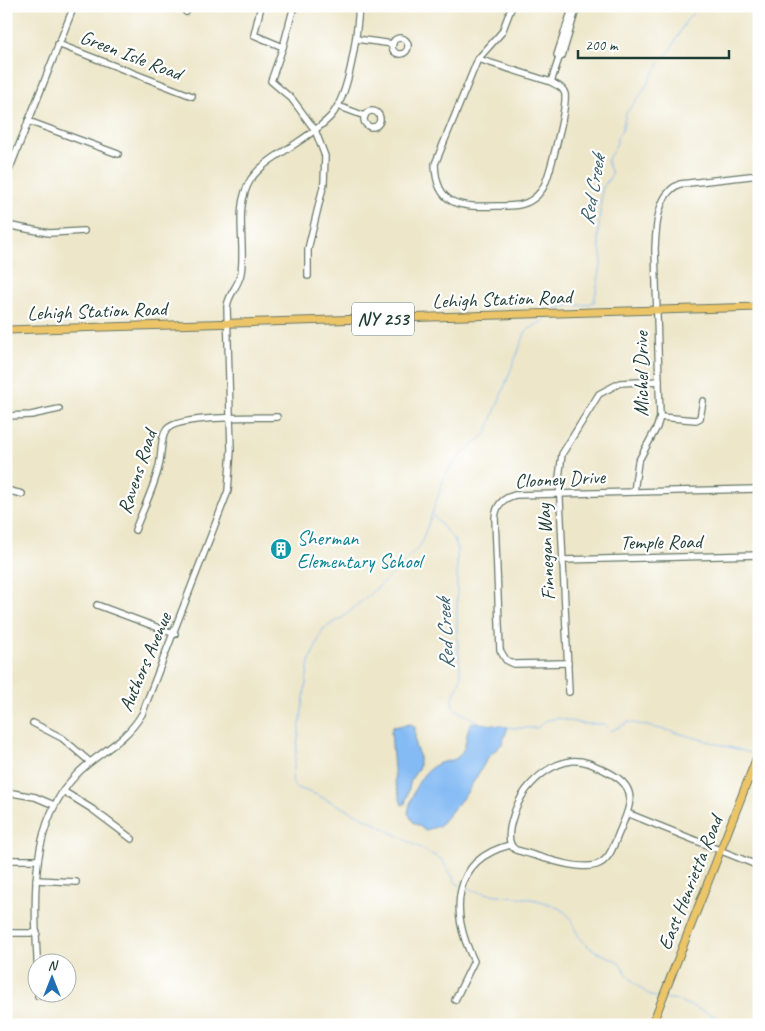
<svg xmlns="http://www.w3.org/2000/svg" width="765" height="1031" viewBox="0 0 765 1031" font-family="Caveat,sans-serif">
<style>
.water{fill:#85bbf4;stroke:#527c94}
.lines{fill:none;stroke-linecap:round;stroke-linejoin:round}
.stream{stroke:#85bbf4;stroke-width:1}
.minor-casing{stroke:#677868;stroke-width:8}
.major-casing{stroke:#677868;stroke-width:9}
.minor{stroke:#fff;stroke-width:5.5}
.major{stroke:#edc569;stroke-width:7}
.labels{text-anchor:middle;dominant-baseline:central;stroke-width:4.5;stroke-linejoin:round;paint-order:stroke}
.shield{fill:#fff;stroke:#627771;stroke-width:1}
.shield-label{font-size:19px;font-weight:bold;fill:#1f3d34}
.street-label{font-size:20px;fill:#1f3d34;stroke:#fff}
.culture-label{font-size:20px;fill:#0d838f;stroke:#fff;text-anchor:start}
.water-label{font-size:21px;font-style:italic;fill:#3e636e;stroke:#fff}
</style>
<rect width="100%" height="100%" fill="#fff"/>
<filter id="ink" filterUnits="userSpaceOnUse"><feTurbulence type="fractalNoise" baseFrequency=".02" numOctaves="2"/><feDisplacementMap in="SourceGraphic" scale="10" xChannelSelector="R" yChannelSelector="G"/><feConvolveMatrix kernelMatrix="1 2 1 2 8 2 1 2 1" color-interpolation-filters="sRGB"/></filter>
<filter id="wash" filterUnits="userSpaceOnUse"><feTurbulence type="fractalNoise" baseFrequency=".0096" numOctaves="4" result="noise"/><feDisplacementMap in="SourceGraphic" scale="20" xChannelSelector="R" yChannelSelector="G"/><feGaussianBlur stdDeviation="1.12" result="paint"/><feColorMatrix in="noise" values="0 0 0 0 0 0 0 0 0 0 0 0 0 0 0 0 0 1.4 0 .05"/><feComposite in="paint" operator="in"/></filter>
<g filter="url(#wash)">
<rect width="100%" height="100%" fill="#ede6c9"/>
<!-- water -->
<g class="water">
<path d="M472,722L508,727L502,744L489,756L466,794L439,826L426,830L414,823L408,813C412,793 420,771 440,763C446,761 454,761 458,757C469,747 464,732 472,722Z"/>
<polygon points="411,724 415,727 415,746 419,755 419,767 411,780 405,804 402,805 395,782 391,731 393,727"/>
</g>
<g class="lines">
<!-- stream -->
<g class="stream">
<path d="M554,309C567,303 582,308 594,302L602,260L598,237L602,189L612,174L607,161L617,143V136L622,130L626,113L642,93L660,62L670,51L686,21L699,6"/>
<polyline points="546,319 526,331 486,434 461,455 445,475 432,514 455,541 457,550 457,636 461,678 452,700 453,708 482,724 514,728 537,728 547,720 558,718 583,724 604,724 611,731 629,722 674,732 751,753"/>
<polyline points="432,514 420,546 384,582 342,618 323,629 309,662 292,781 295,787 317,795 373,822 442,860 457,884 461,885"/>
<path d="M465,887C493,900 529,892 558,908C576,917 571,928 582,940C594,954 604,953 618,962C621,964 624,970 627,974C636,986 645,994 660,999"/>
<polyline points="666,999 674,999 722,1019 732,1025"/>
</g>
</g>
</g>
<g filter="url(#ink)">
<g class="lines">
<!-- minor casing -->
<g class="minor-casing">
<g id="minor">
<polyline points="261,6 254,35 283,47 294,6"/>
<polyline points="573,6 557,55 559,58 562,56 577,6"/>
<polyline points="186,12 190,6"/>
<circle cx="400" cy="46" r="8"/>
<polyline points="356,39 393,44"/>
<polyline points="58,44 192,96"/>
<polyline points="283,47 271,81 292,99 315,130 325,156 324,183 308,249 308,276"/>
<path d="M478,59L551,82C558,86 563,87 565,94C567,107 550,175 543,188C541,191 536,197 533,199C522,207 509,206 496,206C461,207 436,207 435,164L478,59L502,32L512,6"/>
<polyline points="551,82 559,58"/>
<polyline points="338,106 365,116"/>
<circle cx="372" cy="119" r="8"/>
<polyline points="28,121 118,154"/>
<polyline points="6,178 74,6"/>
<polyline points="6,225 49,233 84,231"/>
<polyline points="6,416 31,415 59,409"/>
<polyline points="660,417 696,420 700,418 703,401"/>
<polyline points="6,490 22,494"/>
<path d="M634,492L638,462L657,427L660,417L655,249C656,227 657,193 680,184L759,175"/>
<path d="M135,530C143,509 154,488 159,466C162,455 160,437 167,429C180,415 256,418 277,417"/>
<polyline points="563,560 759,555"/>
<polyline points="97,605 175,634"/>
<path d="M568,663L514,664L506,660L500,650L495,518C496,505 503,498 515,495L756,489"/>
<polyline points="569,692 559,478 562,454 599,394 620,383 659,381"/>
<polyline points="33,723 62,738 90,762"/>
<path d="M571,761C584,760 592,764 604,770C641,787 631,804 618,835C613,847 609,861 596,865C577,871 536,855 516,850C500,841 517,802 526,790C537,776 553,764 571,761Z"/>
<polyline points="749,778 759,781"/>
<polyline points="63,791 92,809 132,839"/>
<polyline points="6,792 35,797 54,805"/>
<polyline points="627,813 759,866"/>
<polyline points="6,860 37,860"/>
<polyline points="36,880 76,882"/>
<polyline points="6,933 37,933"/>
<path d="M38,982C36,913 24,830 76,775C99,751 124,744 142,714L228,491L231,450L227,307C228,294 239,286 241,273C246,241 233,208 251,179C262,163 282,153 298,142C310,134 322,126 331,116C350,94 357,35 359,6"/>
<polyline points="38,994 38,996"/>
<path d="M455,1000L474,961C450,913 451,860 510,845"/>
</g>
</g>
<!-- major casing -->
<g class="major-casing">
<g id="major">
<polyline points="6,330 759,307"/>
<polyline points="652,1025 759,752"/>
</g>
</g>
<!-- minor -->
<use href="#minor" class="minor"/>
<!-- major -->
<use href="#major" class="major"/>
</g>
</g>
<!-- icons -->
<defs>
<g id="building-disc" transform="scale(1.125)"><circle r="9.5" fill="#0f9aa8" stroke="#fff"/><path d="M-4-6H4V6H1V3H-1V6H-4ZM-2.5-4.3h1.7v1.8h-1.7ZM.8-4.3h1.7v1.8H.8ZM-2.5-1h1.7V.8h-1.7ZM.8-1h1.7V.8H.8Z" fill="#fff"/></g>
</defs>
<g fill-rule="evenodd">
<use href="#building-disc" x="281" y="549"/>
</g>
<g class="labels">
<!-- shield labels -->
<rect class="shield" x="352" y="302.5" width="62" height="33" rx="4"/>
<g class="shield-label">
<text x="383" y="319">NY 253</text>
</g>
<!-- street labels -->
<g class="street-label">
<text transform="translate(131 55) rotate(21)">Green Isle Road</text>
<text transform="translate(502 299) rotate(-2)">Lehigh Station Road</text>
<text transform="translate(97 311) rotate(-2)">Lehigh Station Road</text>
<text transform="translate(641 374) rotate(-90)">Michel Drive</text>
<text transform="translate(137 472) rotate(-72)">Ravens Road</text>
<text transform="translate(560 479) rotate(-3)">Clooney Drive</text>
<text transform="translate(661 542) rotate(-1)">Temple Road</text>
<text transform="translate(546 552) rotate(-93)">Finnegan Way</text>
<text transform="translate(145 662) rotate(-67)">Authors Avenue</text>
<text transform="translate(690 883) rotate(-68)">East Henrietta Road</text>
</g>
<!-- culture labels -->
<g class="culture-label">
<text x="297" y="538">Sherman<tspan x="297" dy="23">Elementary School</tspan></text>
</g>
<!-- water labels -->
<g class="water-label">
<text transform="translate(592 190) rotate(-80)">Red Creek</text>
<text transform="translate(445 634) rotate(-93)">Red Creek</text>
</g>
</g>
<!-- margin -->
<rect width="765" height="1031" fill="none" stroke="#fff" stroke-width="25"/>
<!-- north arrow -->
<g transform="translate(52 978)"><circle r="24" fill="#ffffff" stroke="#a5b1ae"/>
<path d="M0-4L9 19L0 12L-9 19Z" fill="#1f6fb2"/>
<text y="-8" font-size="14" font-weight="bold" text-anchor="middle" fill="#1f3d34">N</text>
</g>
<!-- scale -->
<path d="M578 50v8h151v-8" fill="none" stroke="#1f3d34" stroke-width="2.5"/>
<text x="585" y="50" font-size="15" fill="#1f3d34" stroke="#ffffff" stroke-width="4" paint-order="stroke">200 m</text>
</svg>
